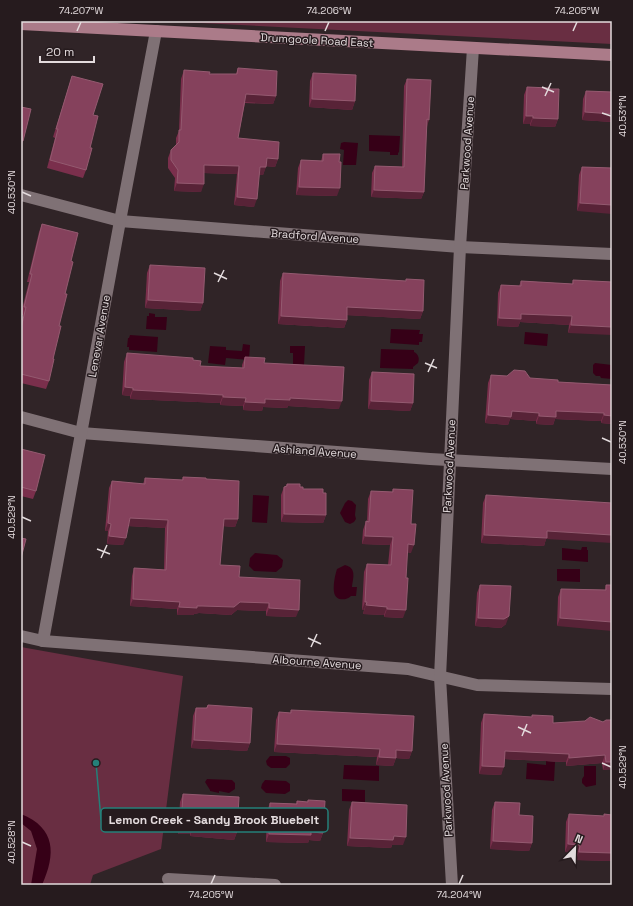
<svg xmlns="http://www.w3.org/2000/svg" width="633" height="906" viewBox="0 0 633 906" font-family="'Space Grotesk',sans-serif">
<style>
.green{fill:#692e42}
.water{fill:#360017}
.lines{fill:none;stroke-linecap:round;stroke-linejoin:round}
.minor{stroke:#7f7175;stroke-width:12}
.major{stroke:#ab7b89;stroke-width:12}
.wall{fill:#7a2f4c}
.shaded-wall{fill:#582337}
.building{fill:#85415c;stroke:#945a70}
.ticks{fill:none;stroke:#e3dbdd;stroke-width:1.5}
.labels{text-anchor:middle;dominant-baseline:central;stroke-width:3;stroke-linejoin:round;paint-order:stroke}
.street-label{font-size:11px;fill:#e3dbdd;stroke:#261b1e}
.leader{fill:none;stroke:#248079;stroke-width:1.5}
.callout-dot{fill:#248079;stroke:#261b1e;stroke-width:1.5}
.callout{fill:#261b1e;stroke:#248079;stroke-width:1.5}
.callout-label{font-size:12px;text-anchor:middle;font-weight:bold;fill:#e3dbdd}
.neatline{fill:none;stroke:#e3dbdd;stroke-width:1.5}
.ticks-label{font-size:10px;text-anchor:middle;fill:#e3dbdd}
</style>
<rect width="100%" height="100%" fill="#302427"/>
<!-- green -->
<g class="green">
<polygon points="161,21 612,21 612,44"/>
<polygon points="21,647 183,676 161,849 93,875 90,885 21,885"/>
</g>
<!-- water -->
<g class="water">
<polygon points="369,135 400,136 399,152 398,153 398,155 390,155 390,152 369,151"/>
<polygon points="344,142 358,143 356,165 343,165 344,150 340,149 341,143"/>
<polygon points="149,313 155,314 155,317 167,317 166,330 146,329 147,316 149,316"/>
<polygon points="391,329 420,330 419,334 423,334 422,342 419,342 419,345 390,343"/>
<polygon points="525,332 548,334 547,346 524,344"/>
<polygon points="130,335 158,337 157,352 129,350 129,347 127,347 128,338 129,338"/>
<polygon points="243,344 250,345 249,360 226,358 225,365 208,363 210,346 226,347 226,350 242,351"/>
<polygon points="290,346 305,346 304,365 293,364 293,353 290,353"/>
<path d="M381,349L414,350V352C418,354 420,358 418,363L413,367V369L380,368Z"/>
<polygon points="595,363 612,365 612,379 601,378 600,376 596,376 593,373 593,365"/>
<polygon points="253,495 269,496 267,523 252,522"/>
<polygon points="348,500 352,501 356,505 355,515 356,519 354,522 350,524 345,522 340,513 345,503"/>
<polygon points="582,547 587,547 587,550 588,550 588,562 562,560 562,548 581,550"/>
<polygon points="255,553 277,555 283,560 282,567 276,572 254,571 249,566 250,558"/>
<path d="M345,565C357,568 353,578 352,587H357L356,596H351C346,601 335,601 334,592C333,585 335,575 337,569Z"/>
<polygon points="557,569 580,569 580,582 557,581"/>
<polygon points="270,756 286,756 290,758 290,764 286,768 271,768 267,765 266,761"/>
<polygon points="546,761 555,762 554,781 526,779 527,763 546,765"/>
<polygon points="344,765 379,766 379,781 343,779"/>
<polygon points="584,766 596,766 596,785 586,787 582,783 582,779 584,776"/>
<polygon points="207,779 232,780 235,783 235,789 229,793 219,791 219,793 210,791 210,790 205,782"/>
<polygon points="265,780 286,781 290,784 290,791 285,794 266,793 261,788 262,784"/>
<polygon points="342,789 365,790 365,802 342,801"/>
<path d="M21,814C56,828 56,854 42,885H31L37,849L31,831L21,823Z"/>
</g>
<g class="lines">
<!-- minor -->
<g class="minor">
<polyline points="21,195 120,221 460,247 612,254"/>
<polyline points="21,417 81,433 430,459 612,469"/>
<polyline points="21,636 43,641 408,669 477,685 612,689"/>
<polyline points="43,641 120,221 156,31"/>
<polyline points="168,879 275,885"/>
<polyline points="452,885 440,677 460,247 473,48"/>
</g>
<!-- major -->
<polyline class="major" points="21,24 612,55"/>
</g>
<!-- wall -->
<g class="wall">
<polygon points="238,68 276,96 273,104 245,103 238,138 278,159 275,167 266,166 263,175 259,175 254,207 234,205 237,174 204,173 201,192 174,191 175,178 168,168 168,158 171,150 176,145 176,138 179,131 181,79 184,70 209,74 236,74"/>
<polygon points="313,73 355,101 352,110 309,107 310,81"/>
<polygon points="72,76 93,115 90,148 86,170 83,178 47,168 55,138 53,137"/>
<polygon points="407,79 429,120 426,127 424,192 421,199 371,197 372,173 375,166 402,167 404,86"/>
<polygon points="527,87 550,89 558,119 555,127 530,126 530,124 523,124 524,95"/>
<polygon points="586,91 612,92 612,122 582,120 583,99"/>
<polygon points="21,107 23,141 21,147"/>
<polygon points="323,154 337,196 296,195 298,168 301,160 321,161"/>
<polygon points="582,167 612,168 577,211 579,175"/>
<polygon points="42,224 71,261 49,381 46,389 21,383 21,324 23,315 21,315 21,313 29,282 27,282 39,232"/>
<polygon points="150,265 203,303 200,311 145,308 147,273"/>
<polygon points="283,273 423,311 420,319 347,315 347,320 344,328 278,324 280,281"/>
<polygon points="573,280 612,282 568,333 569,325 520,322 518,327 497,326 498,293 501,285 519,286 521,281 572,284"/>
<polygon points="127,353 193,360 200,366 242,368 242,365 245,357 264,363 339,409 288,406 287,408 263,407 262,411 243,410 243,406 220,405 220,403 130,399 130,396 122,395 124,362"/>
<polygon points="372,372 413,403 410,411 368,409 369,380"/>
<polygon points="491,375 558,382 612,385 612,424 601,423 601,421 555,419 553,425 536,424 536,421 510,419 508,425 485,423 488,383"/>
<polygon points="21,449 36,491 33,499 21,496"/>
<polygon points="183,477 206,479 238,519 235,527 223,526 220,565 239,577 296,617 266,616 266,611 237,610 231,615 199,613 194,614 194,615 177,615 177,609 130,606 132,576 134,568 164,570 165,528 128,526 123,545 107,544 108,531 105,531 109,488 112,481 143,484 145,478 182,480"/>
<polygon points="287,484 300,487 303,489 326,515 323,523 281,522 281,495 284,487 285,487"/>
<polygon points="393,489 411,524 411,553 407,552 403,618 384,617 384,615 363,614 364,610 362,610 364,572 367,564 388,565 390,545 362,544 363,530 366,521 367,522 368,499 371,491 392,492"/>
<polygon points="486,495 546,539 544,546 481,543 483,503"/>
<polygon points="480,585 506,624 501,628 475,626 477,593"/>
<polygon points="606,585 612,585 557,626 558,597 561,589 605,590"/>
<polygon points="208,705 250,743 247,751 191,748 193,716 196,708 206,708"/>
<polygon points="291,710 412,751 409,759 396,758 393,766 376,765 377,757 274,752 276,720 279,712 290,713"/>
<polygon points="484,714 532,717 532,715 553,723 603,722 612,721 612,769 603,770 602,763 566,766 566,762 505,759 501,775 479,774 481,723"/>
<polygon points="183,794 237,832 234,840 190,836 190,834 178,834 180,802"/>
<polygon points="308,800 323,833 320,841 309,840 308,843 266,842 267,811 270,803 296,804 297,801 307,802"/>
<polygon points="352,802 403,845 392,845 391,848 347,846 349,810"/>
<polygon points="495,802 519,815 532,843 529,851 490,849 492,810"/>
<polygon points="569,814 604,816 604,814 612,815 612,861 576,860 577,853 565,852 566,822"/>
</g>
<!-- shaded-wall -->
<g class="shaded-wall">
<polygon points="246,94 276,96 273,104 243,102"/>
<polygon points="312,99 355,101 352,110 309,107"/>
<polygon points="585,112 612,114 612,122 582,120"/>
<polygon points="526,116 533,116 530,124 523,124"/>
<polygon points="533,118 558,119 555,127 530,126"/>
<polygon points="427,119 429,120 427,127 424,127"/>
<polygon points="267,158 278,159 275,167 264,166"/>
<polygon points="204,165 239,166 237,174 201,173"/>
<polygon points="260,167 266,167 263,175 257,175"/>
<polygon points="177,183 204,184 201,192 174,191"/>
<polygon points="299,187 340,188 337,196 296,195"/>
<polygon points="374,190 424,192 421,199 371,197"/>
<polygon points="237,197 257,199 254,207 234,205"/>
<polygon points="580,203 612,205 612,214 577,211"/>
<polygon points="148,300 203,303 200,311 145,308"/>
<polygon points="347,307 423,311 420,319 344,315"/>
<polygon points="521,314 572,316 569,325 520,322 518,327 497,326 499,318"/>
<polygon points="281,316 347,320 344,328 278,324"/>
<polygon points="571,325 612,327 612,335 568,333"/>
<polygon points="125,387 133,388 130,396 122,395"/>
<polygon points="133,390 223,395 220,403 130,399"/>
<polygon points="223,397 246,398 243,406 220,405"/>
<polygon points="290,398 342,401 339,409 288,406 287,408 263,407 262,411 243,410 245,402 265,399"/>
<polygon points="371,401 413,403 410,411 368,409"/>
<polygon points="512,411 539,413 536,421 510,419 508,425 485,423 488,415"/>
<polygon points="556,411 604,413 601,421 555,419 553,425 536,424 539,416"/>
<polygon points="604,415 612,416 612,424 601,423"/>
<polygon points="284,514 326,515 323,523 281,522"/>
<polygon points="130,518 168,520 165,528 127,526"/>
<polygon points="224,519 238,519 235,527 221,526"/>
<polygon points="108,523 111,524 108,531 105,531"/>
<polygon points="547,531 612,535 612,543 546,539 544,546 481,543 484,535"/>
<polygon points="109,536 126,538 123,545 107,544"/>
<polygon points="365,536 393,537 390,545 362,544"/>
<polygon points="408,544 414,545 411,553 405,552"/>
<polygon points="133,599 180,602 177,609 130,606"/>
<polygon points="240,602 269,603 266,611 237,610 231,615 199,613 194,614 194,615 177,615 179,607 202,606"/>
<polygon points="365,602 367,602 364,610 362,610"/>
<polygon points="366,605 387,607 384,615 363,614"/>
<polygon points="269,608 299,610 296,617 266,616"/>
<polygon points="387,609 406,610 403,618 384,617"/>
<polygon points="509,616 506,624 501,628 475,626 478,618"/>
<polygon points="560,618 612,622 612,631 557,626"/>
<polygon points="194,740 250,743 247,751 191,748"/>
<polygon points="277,744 380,749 377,757 274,752"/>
<polygon points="396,750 412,751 409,759 393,758"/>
<polygon points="505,751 569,754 566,762 502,759"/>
<polygon points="605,755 602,763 566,766 569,758"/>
<polygon points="379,757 396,758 393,766 376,765"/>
<polygon points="606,762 612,762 612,769 603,770"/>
<polygon points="482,766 504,767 501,775 479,774"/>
<polygon points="181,825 193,826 190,834 178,834"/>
<polygon points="193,828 237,832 234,840 190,836"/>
<polygon points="311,832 323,833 320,841 309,840 308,843 266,842 269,834"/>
<polygon points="394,836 406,837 403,845 392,845 391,848 347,846 350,838"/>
<polygon points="493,841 532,843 529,851 490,849"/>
<polygon points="568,844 580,845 577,853 565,852"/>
<polygon points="579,852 612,853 612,861 576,860"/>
</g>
<!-- building -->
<g class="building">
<polygon points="238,68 277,71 276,96 246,94 238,138 279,142 278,159 267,158 266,167 260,167 257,199 237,197 239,166 204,165 204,184 177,183 178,170 171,160 171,150 179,142 179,130 181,130 184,70 210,72 209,74 237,74"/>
<polygon points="313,73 356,75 355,101 312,99"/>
<polygon points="72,76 103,84 93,115 98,116 90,148 92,148 86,170 50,160 58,129 56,129"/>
<polygon points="407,79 431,80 429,120 427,119 424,192 374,190 375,166 404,167"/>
<polygon points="527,87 550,88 550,89 559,89 558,119 533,118 533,116 526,116"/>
<polygon points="586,91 612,92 612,114 585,112"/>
<polygon points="21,107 31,109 23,141 21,140"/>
<polygon points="323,154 340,154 339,162 341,162 340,188 299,187 301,160 323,161"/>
<polygon points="582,167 612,168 612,205 580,203"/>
<polygon points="42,224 78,233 71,261 73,262 65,294 67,294 59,326 61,326 53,359 54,359 49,381 21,374 21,343 22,340 21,340 21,328 26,307 24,307 32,274 30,274"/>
<polygon points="150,265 205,268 203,303 148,300"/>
<polygon points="283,273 406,281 406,279 424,280 423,311 347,307 347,320 281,316"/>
<polygon points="573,280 612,282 612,327 571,325 572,316 521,314 521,319 499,318 501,285 521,286 521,281 573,284"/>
<polygon points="127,353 193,358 193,360 201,361 200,366 244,368 245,357 265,358 264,363 344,367 342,401 290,398 290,400 265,399 265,403 245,402 246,398 223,397 223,395 133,390 133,388 125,387"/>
<polygon points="514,370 525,371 530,378 558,380 558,382 612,385 612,416 604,415 604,413 556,411 556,417 539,416 539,413 512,411 511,417 488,415 491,375 507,376"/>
<polygon points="372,372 414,374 413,403 371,401"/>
<polygon points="21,449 45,455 36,491 21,487"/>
<polygon points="183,477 206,478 206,479 239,481 238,519 224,519 220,565 240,566 239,577 300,580 299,610 269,608 269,603 240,602 234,607 202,606 197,606 197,608 179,607 180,602 133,599 134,568 166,570 168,520 130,518 126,538 109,536 111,524 108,523 112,481 145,484 145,478 183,480"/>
<polygon points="287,484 300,484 300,487 303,487 303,489 323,489 323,493 326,493 326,515 284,514 284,487 287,486"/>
<polygon points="393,489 413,490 411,524 416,524 414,545 408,544 406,578 408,578 406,610 387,609 387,607 366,605 367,602 365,602 367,564 391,565 393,537 365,536 366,521 369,522 371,491 393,492"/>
<polygon points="486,495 612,503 612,535 547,531 547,538 484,535"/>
<polygon points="21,538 26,539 21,558"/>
<polygon points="480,585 511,586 509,616 504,619 478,618"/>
<polygon points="606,585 612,585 612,622 560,618 561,589 606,590"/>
<polygon points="208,705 252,708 250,743 194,740 196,708 207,708"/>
<polygon points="291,710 414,716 412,751 396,750 396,758 379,757 380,749 277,744 279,712 291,713"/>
<polygon points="484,714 532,717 532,715 553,716 553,723 585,721 590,717 603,722 606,720 611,720 612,721 612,762 606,762 605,755 569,758 569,754 505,751 504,767 482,766"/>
<polygon points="183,794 239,797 237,832 193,828 193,826 181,825"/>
<polygon points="308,800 325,801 323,833 311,832 311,835 269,834 270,803 297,804 297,801 308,802"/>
<polygon points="352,802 407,805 406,837 394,836 393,840 350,838"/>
<polygon points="495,802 520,803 519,815 533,816 532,843 493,841"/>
<polygon points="569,814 604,816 604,814 612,815 612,853 579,852 580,845 568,844"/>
</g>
<!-- ticks -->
<path class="ticks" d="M77,31L81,22M325,31L329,22M573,31L577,22M542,87L554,92M545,96L551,83M602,113L611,116M22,192L31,196M214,273L227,279M218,282L224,270M425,363L437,368M428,372L434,359M602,438L611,442M22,517L31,521M97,549L110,554M101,558L107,545M308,638L321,644M311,647L317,634M518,727L531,733M522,736L527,724M602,763L611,767M22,842L31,846M211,884L215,875M459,884L463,875"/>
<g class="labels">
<!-- street labels -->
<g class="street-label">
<text transform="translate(317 40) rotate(3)">Drumgoole Road East</text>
<text transform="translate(467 143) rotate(-86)">Parkwood Avenue</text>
<text transform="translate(315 236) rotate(4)">Bradford Avenue</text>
<text transform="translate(99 336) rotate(-80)">Lenevar Avenue</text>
<text transform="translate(315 451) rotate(4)">Ashland Avenue</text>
<text transform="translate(449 466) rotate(-87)">Parkwood Avenue</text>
<text transform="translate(317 662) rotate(4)">Albourne Avenue</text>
<text transform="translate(446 790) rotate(-93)">Parkwood Avenue</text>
</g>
</g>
<!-- callouts -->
<path class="leader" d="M96 763L101 820"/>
<circle class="callout-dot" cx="96" cy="763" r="4"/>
<rect class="callout" x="101" y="808" width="227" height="24" rx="4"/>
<g class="callout-label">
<text x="214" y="824">Lemon Creek - Sandy Brook Bluebelt</text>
</g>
<!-- border -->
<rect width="633" height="906" fill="none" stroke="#261b1e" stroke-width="44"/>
<!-- north arrow -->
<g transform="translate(575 848) rotate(23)" stroke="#261b1e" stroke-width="3" paint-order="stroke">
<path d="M0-3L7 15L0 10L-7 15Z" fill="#e3dbdd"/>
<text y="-6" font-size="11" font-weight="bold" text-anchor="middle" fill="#e3dbdd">N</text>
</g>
<!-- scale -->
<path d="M40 56v6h54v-6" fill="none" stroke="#e3dbdd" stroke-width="2"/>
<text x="46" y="56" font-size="12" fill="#e3dbdd" stroke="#261b1e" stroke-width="3" paint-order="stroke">20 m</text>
<rect x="22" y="22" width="589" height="862" class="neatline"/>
<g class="ticks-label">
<text x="81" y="14">74.207°W</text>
<text x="329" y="14">74.206°W</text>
<text x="577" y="14">74.205°W</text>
<text transform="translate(622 116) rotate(-90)" y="4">40.531°N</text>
<text transform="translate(11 192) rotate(-90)" y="4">40.530°N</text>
<text transform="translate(622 442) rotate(-90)" y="4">40.530°N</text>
<text transform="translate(11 517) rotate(-90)" y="4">40.529°N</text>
<text transform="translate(622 767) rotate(-90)" y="4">40.529°N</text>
<text transform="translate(11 842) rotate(-90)" y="4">40.528°N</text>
<text x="211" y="898">74.205°W</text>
<text x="459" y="898">74.204°W</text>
</g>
</svg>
